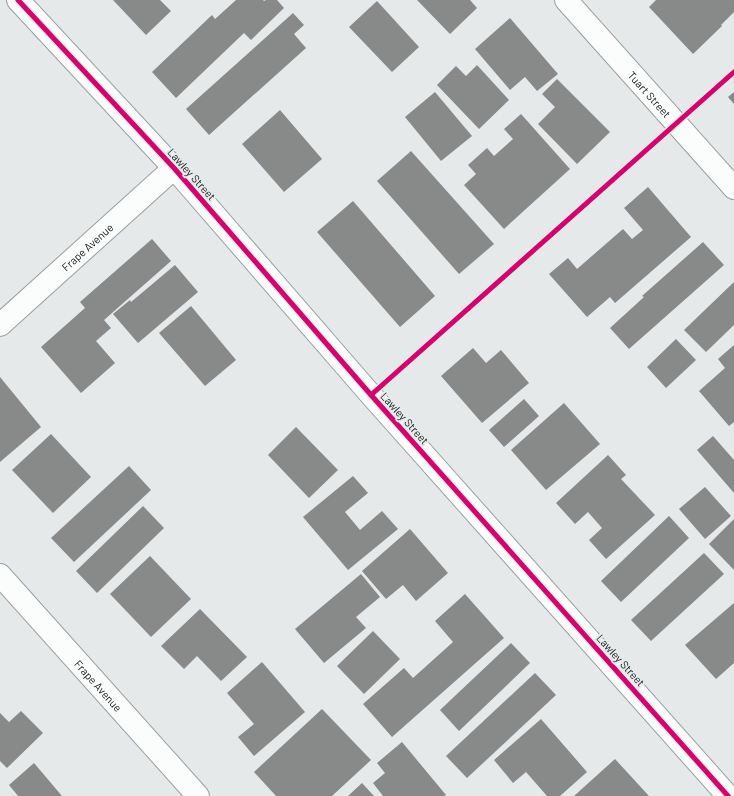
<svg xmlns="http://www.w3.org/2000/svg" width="734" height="796" viewBox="0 0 734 796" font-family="Barlow,sans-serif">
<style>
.building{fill:#888a8a}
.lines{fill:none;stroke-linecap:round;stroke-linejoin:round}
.minor-casing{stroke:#9d9f9f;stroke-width:24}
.minor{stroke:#fbfcfc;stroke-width:22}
.cycleway-casing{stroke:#e5eaea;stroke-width:8}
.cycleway{stroke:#d6006c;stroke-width:5}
.labels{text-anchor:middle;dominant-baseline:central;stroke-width:4;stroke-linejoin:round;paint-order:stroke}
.street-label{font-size:11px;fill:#181a1a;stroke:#e5eaea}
</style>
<rect width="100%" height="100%" fill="#e6e9e9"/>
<!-- building -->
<g class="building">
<polygon points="113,0 160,0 171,11 146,35"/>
<polygon points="236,0 263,0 264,1 266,0 277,0 284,8 251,40 244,33 176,98 152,72 212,15 215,19"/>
<polygon points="417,0 470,0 477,8 450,34"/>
<polygon points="656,0 734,0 734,12 721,25 722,26 693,54 649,7"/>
<polygon points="377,1 419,47 392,72 349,27"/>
<polygon points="293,13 304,25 294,34 306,48 209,135 186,109"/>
<polygon points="510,18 558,74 537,91 525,77 510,90 475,49"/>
<polygon points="477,65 509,100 479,129 437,85 456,66 466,76"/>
<polygon points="557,79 610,132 577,164 538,124 555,107 542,94"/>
<polygon points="435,92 472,136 441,161 405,117"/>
<polygon points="734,92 734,104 728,97"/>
<polygon points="280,110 322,159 284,192 242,144"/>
<polygon points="521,114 570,169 504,229 464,185 476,174 468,165 487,148 494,156 513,139 504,129"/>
<polygon points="411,151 494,244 459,274 377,181"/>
<polygon points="648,187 691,237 615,303 610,297 587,317 549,274 568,258 577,269 623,229 632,239 643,230 624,208"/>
<polygon points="353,201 435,296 400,327 317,232"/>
<polygon points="152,239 171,261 104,320 111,328 96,341 115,363 81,393 41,347 85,308 80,302"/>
<polygon points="703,242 724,265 629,349 610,328 644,297 642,296"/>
<polygon points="175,265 198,292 138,343 113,314 130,300 131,302"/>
<polygon points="734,282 734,325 706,352 684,330"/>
<polygon points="191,306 236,360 205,386 159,333"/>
<polygon points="676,339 696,360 666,388 647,367"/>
<polygon points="734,345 734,422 729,426 699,391 725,368 718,359"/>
<polygon points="473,348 486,363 501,350 529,383 482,423 441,376"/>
<polygon points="0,377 41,427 0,462"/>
<polygon points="524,399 539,416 504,447 489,430"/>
<polygon points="564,403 600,444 546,490 511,450"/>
<polygon points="296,427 338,470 309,498 268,455"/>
<polygon points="51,434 91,477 53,513 12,470"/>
<polygon points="713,436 734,460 734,493 697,450"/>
<polygon points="608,455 626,475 621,479 655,515 606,559 589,540 602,528 588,512 575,524 556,503"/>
<polygon points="129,466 151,490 74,562 51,538"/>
<polygon points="353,476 368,493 345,512 360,530 382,511 398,529 348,570 303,517"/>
<polygon points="705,487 731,516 705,539 679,509"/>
<polygon points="143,506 164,528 97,593 76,571"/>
<polygon points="669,516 689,538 621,602 601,581"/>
<polygon points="734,519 734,570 709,544"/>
<polygon points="410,529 448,573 416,601 403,585 386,599 362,571"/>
<polygon points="704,553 724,574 651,641 631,620"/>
<polygon points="150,556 191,599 151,637 110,594"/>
<polygon points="361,574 380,597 356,617 366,628 324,663 295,629"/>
<polygon points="465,594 504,638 392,737 363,704 404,668 413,678 453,642 435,621"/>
<polygon points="734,603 734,663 716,679 685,645"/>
<polygon points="200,609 247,657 221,681 197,656 184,669 161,646"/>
<polygon points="373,631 400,659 364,694 337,666"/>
<polygon points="511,643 530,663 459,731 440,710"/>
<polygon points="262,662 305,712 254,756 238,737 254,724 227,693"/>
<polygon points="535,673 556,695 467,778 446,756"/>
<polygon points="322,709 371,760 332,796 276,796 254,772"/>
<polygon points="21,711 43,733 7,768 0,761 0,713 9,722"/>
<polygon points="541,719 587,772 560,796 547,796 526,772 513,783 494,760"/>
<polygon points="402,742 446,795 444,796 383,796 373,783 385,773 377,763"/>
<polygon points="615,759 649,796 574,796"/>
<polygon points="34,763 62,796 18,796 9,785"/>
<polygon points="362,783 374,796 348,796"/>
</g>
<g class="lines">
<!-- minor casing -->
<g class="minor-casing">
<g id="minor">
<polyline points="18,0 174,168 371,395 728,796"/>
<path id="s1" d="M566,0L734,188"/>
<path id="s2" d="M0,325L174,168"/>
<path id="s3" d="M0,575L198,796"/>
</g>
</g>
<!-- minor -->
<use href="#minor" class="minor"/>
<!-- cycleway casing -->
<g class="cycleway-casing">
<g id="cycleway">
<polyline points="18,0 174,168 371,395 728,796"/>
<polyline points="371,395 734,72"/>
</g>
</g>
<!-- cycleway -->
<use href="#cycleway" class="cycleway"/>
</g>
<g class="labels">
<!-- street labels -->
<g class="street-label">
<text stroke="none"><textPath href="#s1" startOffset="126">Tuart Street</textPath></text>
<text transform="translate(192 174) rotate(48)">Lawley Street</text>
<text stroke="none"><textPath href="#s2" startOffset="117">Frape Avenue</textPath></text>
<text transform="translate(405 418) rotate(48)">Lawley Street</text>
<text transform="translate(621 660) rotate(48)">Lawley Street</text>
<text stroke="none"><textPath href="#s3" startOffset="148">Frape Avenue</textPath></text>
</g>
</g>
</svg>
